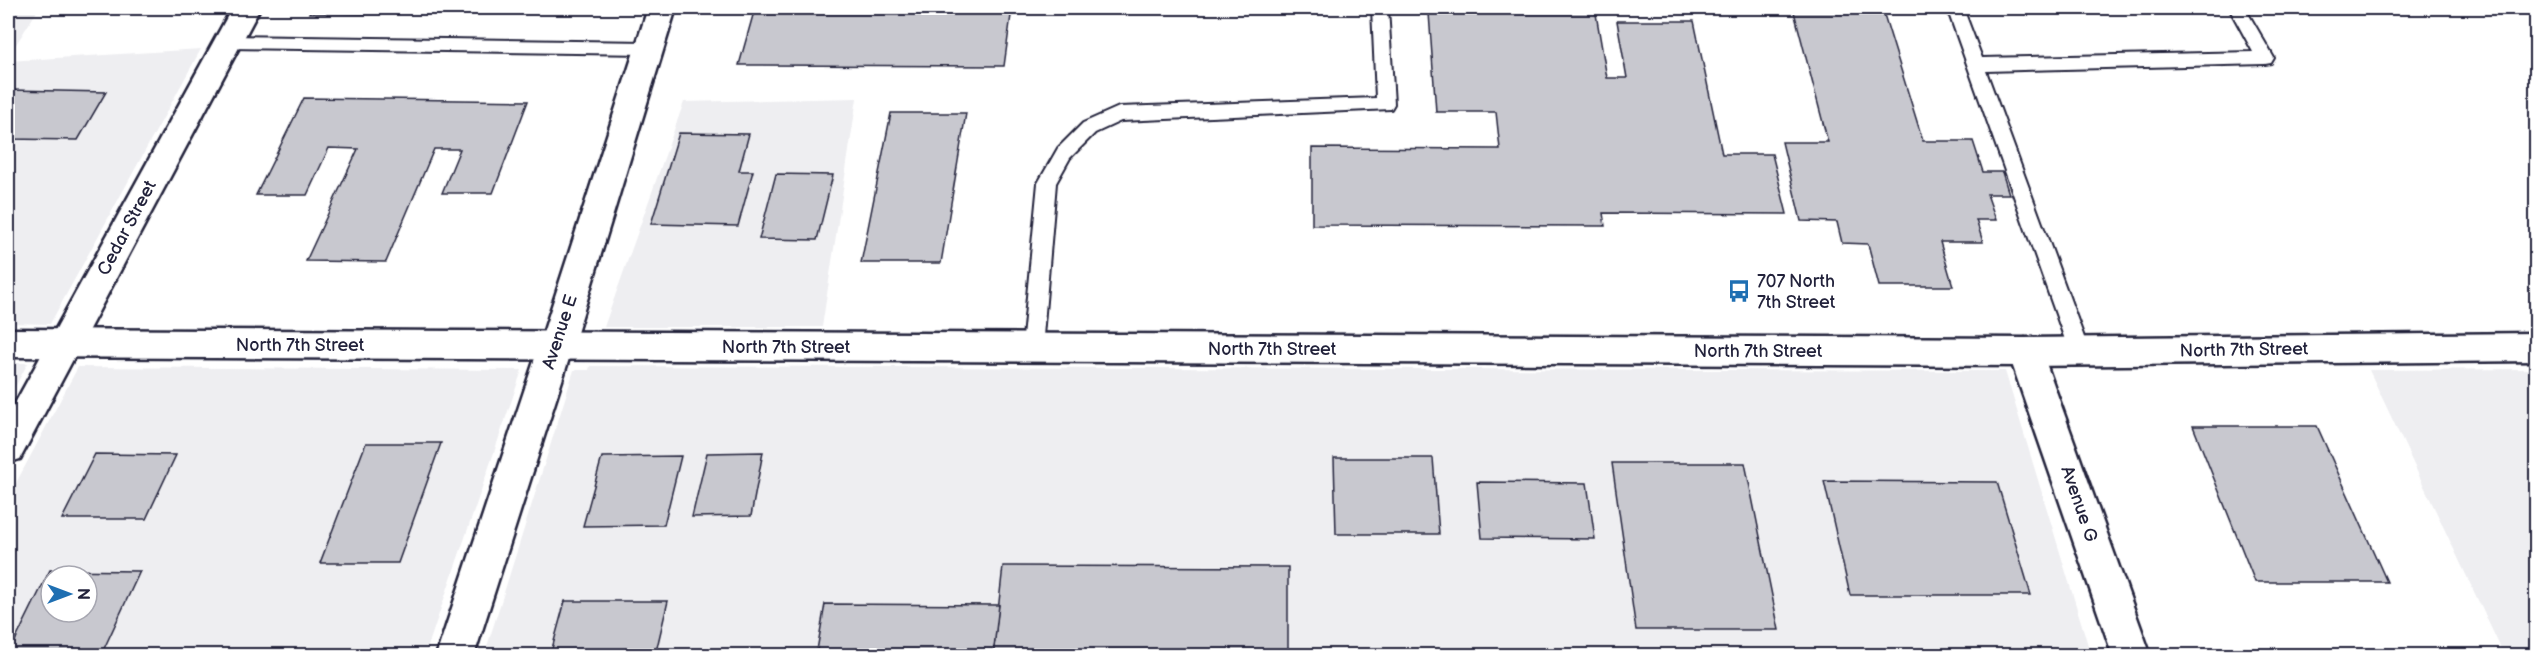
<svg xmlns="http://www.w3.org/2000/svg" width="2544" height="663" viewBox="0 0 2544 663" font-family="'Balsamiq Sans',sans-serif">
<style>
.built{fill:#eeeef1;fill-rule:evenodd}
.building{fill:#c8c8cf;stroke:#22223b;stroke-width:1.5;fill-rule:evenodd}
.lines{fill:none;stroke-linecap:round;stroke-linejoin:round}
.service-casing{stroke:#22223b;stroke-width:4}
.minor-casing{stroke:#22223b;stroke-width:5}
.tertiary-casing{stroke:#22223b;stroke-width:5}
.service{fill:#fff;fill-rule:evenodd}
.minor{fill:#fff;fill-rule:evenodd}
.tertiary{fill:#fff;fill-rule:evenodd}
.labels{text-anchor:middle;dominant-baseline:central;stroke-width:6;stroke-linejoin:round;paint-order:stroke}
.street-label{font-size:18px;fill:#22223b;stroke:#fff}
.poi-label{font-size:18px;fill:#22223b;stroke:#fff;text-anchor:start}
</style>
<rect width="100%" height="100%" fill="#fff"/>
<filter id="ink" filterUnits="userSpaceOnUse"><feTurbulence type="fractalNoise" baseFrequency=".0167" numOctaves="2"/><feDisplacementMap in="SourceGraphic" scale="12" xChannelSelector="R" yChannelSelector="G"/><feConvolveMatrix kernelMatrix="1 2 1 2 8 2 1 2 1" color-interpolation-filters="sRGB"/></filter>
<g filter="url(#ink)">
<!-- built -->
<g class="built">
<polygon points="8,8 39,8 8,57"/>
<polygon points="201,49 50,324 8,323 8,61"/>
<polygon points="857,98 822,327 604,327 684,102"/>
<polygon points="8,363 28,363 8,400"/>
<polygon points="590,366 2005,371 2091,655 484,656 574,370 589,370"/>
<path d="M78,367L522,370L425,655L8,656V498ZM51,576H87V612H51Z"/>
<polygon points="2536,369 2536,655 2504,655 2369,370"/>
</g>
<!-- building -->
<g class="building">
<polygon points="312,8 391,8 388,14 309,13"/>
<polygon points="755,8 1012,8 1004,66 739,65"/>
<polygon points="1480,8 1595,8 1607,78 1627,78 1617,21 1694,21 1722,154 1772,154 1787,214 1603,213 1605,226 1312,225 1312,148 1500,149 1496,112 1436,112 1429,13 1481,14"/>
<polygon points="1793,8 1882,8 1923,141 1973,141 1983,172 2002,172 2009,194 1987,194 1996,220 1976,220 1983,242 1940,242 1953,286 1879,286 1868,244 1842,243 1837,222 1801,221 1782,142 1828,142"/>
<polygon points="11,90 106,92 78,140 8,139 8,95"/>
<polygon points="304,98 528,101 493,193 442,193 460,149 434,149 386,262 306,261 358,149 329,148 307,195 256,195"/>
<polygon points="891,113 966,113 941,263 861,263"/>
<polygon points="679,133 749,134 739,171 753,171 738,226 651,224"/>
<polygon points="776,174 833,175 817,240 759,239"/>
<polygon points="2193,426 2317,426 2387,582 2255,582"/>
<polygon points="366,443 441,443 398,563 320,563"/>
<polygon points="763,452 751,516 692,517 707,453"/>
<polygon points="95,454 176,455 146,519 62,519"/>
<polygon points="681,456 664,525 583,526 602,457"/>
<polygon points="1334,458 1433,458 1439,534 1336,534"/>
<polygon points="1612,463 1745,463 1779,630 1636,630"/>
<polygon points="1824,481 1997,482 2031,595 1850,595"/>
<polygon points="1477,482 1587,483 1595,539 1482,538"/>
<polygon points="1003,566 1288,567 1288,656 993,656"/>
<path d="M50,570L140,571L102,653H9ZM51,576H87V612H51Z"/>
<polygon points="565,601 668,601 655,656 550,656"/>
<polygon points="825,604 999,605 993,656 816,656"/>
</g>
<g class="lines">
<!-- service casing -->
<g class="service-casing">
<g id="service">
<polygon points="1372,8 1388,8 1394,104 1391,109 1121,121 1095,133 1070,158 1056,183 1042,348 1039,354 1032,356 1025,354 1022,348 1038,183 1058,148 1083,123 1119,107 1376,98"/>
<polygon points="1947,8 1963,8 1982,58 2253,52 2229,8 2245,8 2274,58 2271,63 2265,64 1986,71 2089,351 2086,357 2079,359 2072,357 2069,351"/>
<polygon points="228,36 649,42 655,44 658,48 655,52 649,54 228,48 222,46 220,42 222,38"/>
</g>
</g>
<!-- minor casing -->
<g class="minor-casing">
<g id="minor">
<polygon points="232,8 260,8 20,459 8,463 8,416"/>
<polygon points="648,8 676,8 573,346 474,656 436,656 539,346"/>
<polygon points="2025,338 2037,342 2042,352 2151,656 2113,656 2008,352 2013,342"/>
</g>
</g>
<!-- tertiary casing -->
<g class="tertiary-casing">
<polygon id="tertiary" points="8,329 2025,338 2536,333 2536,361 2025,366 8,357"/>
</g>
<!-- service -->
<use href="#service" class="service"/>
<!-- minor -->
<use href="#minor" class="minor"/>
<!-- tertiary -->
<use href="#tertiary" class="tertiary"/>
</g>
</g>
<!-- icons -->
<defs>
<g id="bus-bare" transform="scale(1.8)"><path d="M-5-6H5V4H4V6H2V4H-2V6H-4V4H-5ZM-3.5-4V0h7V-4ZM-3.5 1.2v1.5H-2V1.2ZM2 1.2v1.5H3.5V1.2Z" fill="#1f6fb2" stroke="#fff" stroke-width="2.5" paint-order="stroke"/></g>
</defs>
<g fill-rule="evenodd">
<use href="#bus-bare" x="1739" y="291"/>
</g>
<g class="labels">
<!-- street labels -->
<g class="street-label">
<text transform="translate(127 228) rotate(-62)">Cedar Street</text>
<text transform="translate(560 332) rotate(-72)">Avenue E</text>
<text x="300" y="345">North 7th Street</text>
<text x="786" y="347">North 7th Street</text>
<text x="1272" y="349">North 7th Street</text>
<text transform="translate(2244 350) rotate(-1)">North 7th Street</text>
<text x="1758" y="351">North 7th Street</text>
<text transform="translate(2079 504) rotate(71)">Avenue G</text>
</g>
<!-- poi labels -->
<g class="poi-label">
<text x="1757" y="281">707 North<tspan x="1757" dy="21">7th Street</tspan></text>
</g>
</g>
<!-- margin -->
<rect width="2544" height="663" fill="none" stroke="#fff" stroke-width="30"/>
<rect x="15" y="15" width="2514" height="633" fill="none" stroke="#22223b" stroke-width="2" filter="url(#ink)"/>
<!-- north arrow -->
<g transform="translate(69 594) rotate(90)"><circle r="28" fill="#ffffff" stroke="#a7a7b1" stroke-width="1.5"/>
<path d="M0-4.5L10 22L0 15L-10 22Z" fill="#1f6fb2"/>
<text y="-9" font-size="16" font-weight="bold" text-anchor="middle" fill="#22223b">N</text>
</g>
</svg>
